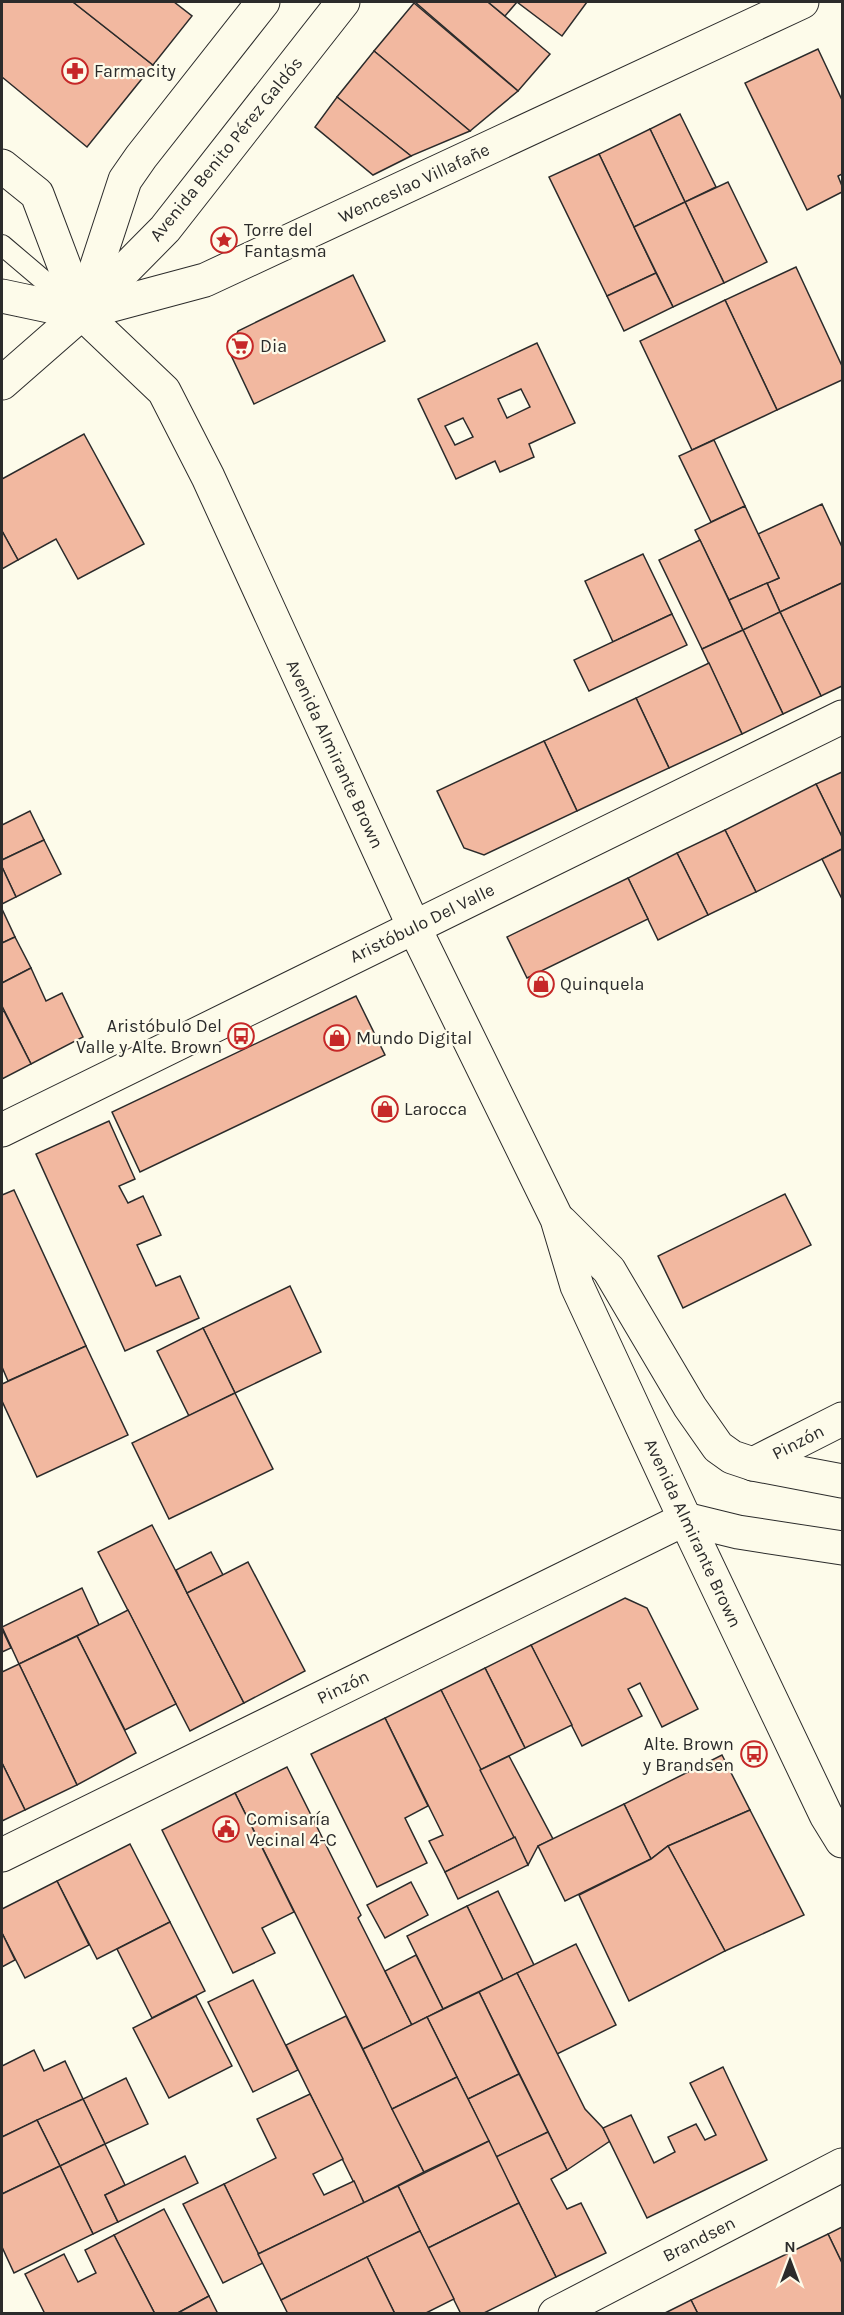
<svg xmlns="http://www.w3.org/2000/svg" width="844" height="2315" viewBox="0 0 844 2315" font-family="Karla,sans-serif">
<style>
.building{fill:#f2b8a0;stroke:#2b2b2b;stroke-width:1.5;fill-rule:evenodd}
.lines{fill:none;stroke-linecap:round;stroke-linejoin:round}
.lane-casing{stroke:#2b2b2b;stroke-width:22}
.street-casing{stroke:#2b2b2b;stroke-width:35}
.secondary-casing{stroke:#2b2b2b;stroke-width:35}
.lane{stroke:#fdfbea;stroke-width:20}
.street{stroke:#fdfbea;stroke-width:33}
.secondary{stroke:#fdfbea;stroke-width:33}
.labels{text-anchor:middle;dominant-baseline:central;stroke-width:4.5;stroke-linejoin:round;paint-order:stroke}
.poi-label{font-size:18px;fill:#2b2b2b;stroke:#fdfbea;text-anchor:start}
.street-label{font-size:18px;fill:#2b2b2b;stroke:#fdfbea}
</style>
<rect width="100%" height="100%" fill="#fdfbea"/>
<!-- building -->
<g class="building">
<polygon points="2,2 73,2 153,65 87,147 2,77"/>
<polygon points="73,2 174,2 192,16 153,65"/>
<polygon points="415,2 488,2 550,54 518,91"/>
<polygon points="488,2 517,2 505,16"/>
<polygon points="517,2 587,2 562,36"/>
<polygon points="414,3 518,91 470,131 374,51"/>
<polygon points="818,49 842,100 842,174 838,176 842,186 842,192 807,210 745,83"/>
<polygon points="374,51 470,131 411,156 337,97"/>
<polygon points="337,97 411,156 373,175 315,127"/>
<polygon points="680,114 716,187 685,202 650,129"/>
<polygon points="650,129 685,202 634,227 599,154"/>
<polygon points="599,154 656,273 607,296 549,177"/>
<polygon points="728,182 767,262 724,283 685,202"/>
<polygon points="685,202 724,283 673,307 634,227"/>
<polygon points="796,267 842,366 842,380 777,410 725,300"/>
<polygon points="656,273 673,307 624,331 607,296"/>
<polygon points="353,275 385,341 254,404 229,351 238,331"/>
<polygon points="725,300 777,410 692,450 640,341"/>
<path d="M537,343L575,423L529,444L534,457L500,472L495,461L456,479L418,399ZM521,389L530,407L507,418L498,399ZM463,418L473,437L455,445L445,426Z"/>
<polygon points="84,434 144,544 78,579 56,539 18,560 2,531 2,479"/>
<polygon points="714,440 745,506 711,522 679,456"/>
<polygon points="822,504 842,547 842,583 780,612 767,583 779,578 758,534"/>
<polygon points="745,506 779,578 729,600 695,530"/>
<polygon points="2,531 18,560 2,569"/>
<polygon points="700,540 743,630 702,649 659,560"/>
<polygon points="643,554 672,614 613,642 585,581"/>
<polygon points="767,583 780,612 743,630 729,600"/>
<polygon points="842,583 842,686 821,696 780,612"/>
<polygon points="780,612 821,696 783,714 743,630"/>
<polygon points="672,614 687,645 589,691 574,660"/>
<polygon points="743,630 783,714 742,734 702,649"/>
<polygon points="709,663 742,734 669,768 636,698"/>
<polygon points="636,698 669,768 577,811 544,741"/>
<polygon points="544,741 577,811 484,855 464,848 437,791"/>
<polygon points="842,772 842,837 816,784"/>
<polygon points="816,784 842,837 842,849 756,892 725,830"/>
<polygon points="30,811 44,840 2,860 2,825"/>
<polygon points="725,830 756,892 708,915 677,853"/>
<polygon points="44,840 61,874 16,897 2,867 2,860"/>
<polygon points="842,849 842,899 822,859"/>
<polygon points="677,853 708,915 658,940 628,878"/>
<polygon points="2,867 16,897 2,904"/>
<polygon points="628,878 648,919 527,978 507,937"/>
<polygon points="2,909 15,937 2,943"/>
<polygon points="15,937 31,968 2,983 2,943"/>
<polygon points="31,968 46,1001 62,993 83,1037 31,1064 2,1006 2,983"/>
<polygon points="356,996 385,1055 140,1172 112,1112"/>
<polygon points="4,1011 31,1064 2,1079 2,1012"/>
<polygon points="109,1121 135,1179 119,1186 128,1203 143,1196 161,1235 137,1245 156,1286 180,1276 199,1318 125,1351 36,1154"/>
<polygon points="14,1190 86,1346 8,1381 2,1367 2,1195"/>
<polygon points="785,1194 811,1245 683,1308 658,1256"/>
<polygon points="290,1286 321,1352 235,1393 203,1328"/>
<polygon points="203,1328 235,1393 189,1416 157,1351"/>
<polygon points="86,1346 128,1435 37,1477 2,1401 2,1384"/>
<polygon points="235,1393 273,1469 169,1519 132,1443"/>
<polygon points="152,1525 244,1703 190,1731 98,1552"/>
<polygon points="211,1552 223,1575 187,1593 176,1570"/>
<polygon points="248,1562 305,1671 244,1703 187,1593"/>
<polygon points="82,1588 99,1625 19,1664 2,1627"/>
<polygon points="625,1598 647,1608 698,1709 662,1727 640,1683 628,1689 642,1716 582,1746 531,1645"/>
<polygon points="128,1610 176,1704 125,1730 77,1636"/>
<polygon points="2,1629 11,1648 2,1652"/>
<polygon points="77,1636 136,1753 77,1785 19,1664"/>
<polygon points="531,1645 572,1725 525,1748 485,1668"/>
<polygon points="19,1664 77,1785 25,1810 2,1763 2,1672"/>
<polygon points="485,1668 525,1748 480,1770 441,1690"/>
<polygon points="441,1690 515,1837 445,1872 429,1841 443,1835 385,1718"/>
<polygon points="385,1718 428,1806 405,1818 427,1863 377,1887 311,1754"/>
<polygon points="722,1755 750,1810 668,1846 651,1859 624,1804"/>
<polygon points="509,1756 553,1839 538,1846 528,1865 480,1770"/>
<polygon points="2,1763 25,1810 2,1821"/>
<polygon points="287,1767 361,1915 358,1918 412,2025 363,2049 235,1793"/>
<polygon points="235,1793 294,1912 262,1928 275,1953 233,1973 162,1830"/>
<polygon points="624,1804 651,1859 565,1901 538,1846"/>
<polygon points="750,1810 804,1915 725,1951 668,1846"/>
<polygon points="515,1837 528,1865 458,1899 445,1872"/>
<polygon points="130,1844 170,1922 97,1959 57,1881"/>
<polygon points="668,1846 725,1951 629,2001 579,1895 651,1859"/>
<polygon points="57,1881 89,1945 25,1978 2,1933 2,1909"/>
<polygon points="411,1882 428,1915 385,1938 367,1905"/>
<polygon points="498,1891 534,1965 503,1980 467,1906"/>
<polygon points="467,1906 503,1980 443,2009 407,1936"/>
<polygon points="170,1922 205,1991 152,2018 117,1949"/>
<polygon points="2,1933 15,1960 2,1967"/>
<polygon points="576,1944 616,2025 557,2054 517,1973"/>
<polygon points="416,1955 443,2009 412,2025 385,1971"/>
<polygon points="517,1973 585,2109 603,2128 610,2141 567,2170 479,1992"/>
<polygon points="253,1980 298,2070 253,2092 208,2002"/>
<polygon points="479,1992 519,2074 468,2099 427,2017"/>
<polygon points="196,1996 232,2066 169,2098 133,2028"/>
<polygon points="346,2016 424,2172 364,2203 286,2045"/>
<polygon points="427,2017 457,2077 392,2109 363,2049"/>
<polygon points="34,2050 44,2071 65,2061 83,2099 2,2137 2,2066"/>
<polygon points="723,2067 767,2160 647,2218 603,2128 631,2115 654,2163 675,2152 668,2137 696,2124 705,2140 716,2135 690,2083"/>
<polygon points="519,2074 548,2132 496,2157 468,2099"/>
<polygon points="457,2077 489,2141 424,2172 392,2109"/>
<polygon points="126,2078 148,2124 105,2144 83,2099"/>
<polygon points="310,2094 343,2159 313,2174 324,2195 354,2181 364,2203 258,2254 224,2184 276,2158 257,2119"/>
<polygon points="83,2099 105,2144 60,2166 37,2120"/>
<polygon points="37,2120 60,2166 2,2194 2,2137"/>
<polygon points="548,2132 567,2170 551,2179 567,2209 581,2203 606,2253 556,2277 496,2157"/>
<polygon points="489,2141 519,2203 428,2248 398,2186"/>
<polygon points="105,2144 125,2185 105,2195 118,2222 93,2234 60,2166"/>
<polygon points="185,2156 198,2183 118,2222 105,2195"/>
<polygon points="60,2166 93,2234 14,2273 2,2247 2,2194"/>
<polygon points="224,2184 263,2263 223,2283 183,2204"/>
<polygon points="398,2186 420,2231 281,2300 258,2254"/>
<polygon points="519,2203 556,2277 482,2314 461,2314 428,2248"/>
<polygon points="164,2209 209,2296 176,2314 155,2314 114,2235"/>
<polygon points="842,2227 842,2263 828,2234"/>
<polygon points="420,2231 454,2299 424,2314 395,2314 367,2257"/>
<polygon points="828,2234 842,2263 842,2314 698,2314 691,2300"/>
<polygon points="114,2235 155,2314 45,2314 25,2274 64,2254 78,2282 96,2273 85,2250"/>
<polygon points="367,2257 395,2314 288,2314 281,2300"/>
<polygon points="209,2296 218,2314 176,2314"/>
<polygon points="691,2300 698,2314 663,2314"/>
</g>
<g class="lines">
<!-- lane casing -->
<g class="lane-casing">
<polyline id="lane" points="2,245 75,307"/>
</g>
<!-- street casing -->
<g class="street-casing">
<g id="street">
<polyline points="2,383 82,313 205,280 802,2"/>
<polyline points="2,1130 842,717"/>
<polyline points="753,1464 842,1419"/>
<polyline points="2,1855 685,1519"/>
<polyline points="555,2314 842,2165"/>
</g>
</g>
<!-- secondary casing -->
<g class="secondary-casing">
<g id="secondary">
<polyline points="2,166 37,194 82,313 164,391 208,477 414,927 557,1219 577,1286 685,1519 826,1815 842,1841"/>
<polyline points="2,296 82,313"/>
<polyline points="84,305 125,180 141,157 263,2"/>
<polyline points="82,313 165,229 343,2"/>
<polyline points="561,1222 609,1270 690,1407 718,1447 732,1457 753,1464 842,1481"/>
<polyline points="685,1519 738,1532 842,1548"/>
</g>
</g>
<!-- lane -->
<use href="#lane" class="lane"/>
<!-- street -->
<use href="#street" class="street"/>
<!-- secondary -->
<use href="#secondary" class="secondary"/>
</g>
<!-- icons -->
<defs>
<g id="pharmacy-ring" transform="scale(1.35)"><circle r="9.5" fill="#fdfbea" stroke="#c62828" stroke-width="1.5"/><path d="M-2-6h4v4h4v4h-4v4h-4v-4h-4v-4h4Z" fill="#c62828"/></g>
<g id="sight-ring" transform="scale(1.35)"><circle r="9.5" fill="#fdfbea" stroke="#c62828" stroke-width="1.5"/><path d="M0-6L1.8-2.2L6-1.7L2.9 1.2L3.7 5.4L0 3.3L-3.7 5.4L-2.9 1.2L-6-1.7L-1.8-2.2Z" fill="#c62828"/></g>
<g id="supermarket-ring" transform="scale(1.35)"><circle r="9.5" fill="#fdfbea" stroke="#c62828" stroke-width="1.5"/><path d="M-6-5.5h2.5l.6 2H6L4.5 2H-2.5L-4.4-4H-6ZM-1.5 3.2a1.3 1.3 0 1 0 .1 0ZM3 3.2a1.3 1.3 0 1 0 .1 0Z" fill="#c62828"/></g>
<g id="shop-ring" transform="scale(1.35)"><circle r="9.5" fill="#fdfbea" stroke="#c62828" stroke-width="1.5"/><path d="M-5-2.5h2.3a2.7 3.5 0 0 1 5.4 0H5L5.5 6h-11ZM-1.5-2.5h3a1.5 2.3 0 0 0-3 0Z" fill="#c62828"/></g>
<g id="bus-ring" transform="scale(1.35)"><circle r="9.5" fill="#fdfbea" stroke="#c62828" stroke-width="1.5"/><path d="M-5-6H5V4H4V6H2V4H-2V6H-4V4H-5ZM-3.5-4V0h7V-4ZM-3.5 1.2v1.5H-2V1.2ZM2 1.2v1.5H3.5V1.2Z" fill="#c62828"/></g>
<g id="civic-ring" transform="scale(1.35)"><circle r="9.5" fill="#fdfbea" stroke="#c62828" stroke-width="1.5"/><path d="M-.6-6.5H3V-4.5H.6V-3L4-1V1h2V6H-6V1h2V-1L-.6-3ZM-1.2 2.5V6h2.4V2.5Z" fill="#c62828"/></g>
</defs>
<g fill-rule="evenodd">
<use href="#pharmacy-ring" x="75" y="71"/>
<use href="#sight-ring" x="224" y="240"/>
<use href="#supermarket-ring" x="240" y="346"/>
<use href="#shop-ring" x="541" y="984"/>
<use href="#bus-ring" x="241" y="1036"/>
<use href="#shop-ring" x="337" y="1038"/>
<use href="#shop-ring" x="385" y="1109"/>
<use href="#bus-ring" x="754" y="1754"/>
<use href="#civic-ring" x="226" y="1829"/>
</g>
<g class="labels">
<!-- poi labels -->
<g class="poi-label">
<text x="94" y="71">Farmacity</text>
<text x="244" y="230">Torre del<tspan x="244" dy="21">Fantasma</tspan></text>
<text x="260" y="346">Dia</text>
<text x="560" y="984">Quinquela</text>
<text x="222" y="1026" text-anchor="end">Aristóbulo Del<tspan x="222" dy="21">Valle y Alte. Brown</tspan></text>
<text x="356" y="1038">Mundo Digital</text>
<text x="404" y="1109">Larocca</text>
<text x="734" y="1744" text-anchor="end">Alte. Brown<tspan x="734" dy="21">y Brandsen</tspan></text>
<text x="246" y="1819">Comisaría<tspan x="246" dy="21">Vecinal 4-C</tspan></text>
</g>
<!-- street labels -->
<g class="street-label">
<text transform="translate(226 149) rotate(-51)">Avenida Benito Pérez Galdós</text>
<text transform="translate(414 183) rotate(-25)">Wenceslao Villafañe</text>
<text transform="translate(335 754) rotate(65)">Avenida Almirante Brown</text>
<text transform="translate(422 923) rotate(-26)">Aristóbulo Del Valle</text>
<text transform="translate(798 1442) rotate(-27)">Pinzón</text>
<text transform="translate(693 1533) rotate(65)">Avenida Almirante Brown</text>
<text transform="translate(343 1687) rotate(-26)">Pinzón</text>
<text transform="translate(699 2239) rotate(-27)">Brandsen</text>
</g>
</g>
<!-- border -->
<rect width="844" height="2315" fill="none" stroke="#2b2b2b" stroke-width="6"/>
<!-- north arrow -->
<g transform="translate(790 2261)" stroke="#fdfbea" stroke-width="4.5" paint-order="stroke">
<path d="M0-4.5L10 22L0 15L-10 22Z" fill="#2b2b2b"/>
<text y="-9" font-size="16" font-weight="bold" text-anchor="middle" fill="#2b2b2b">N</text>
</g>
</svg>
